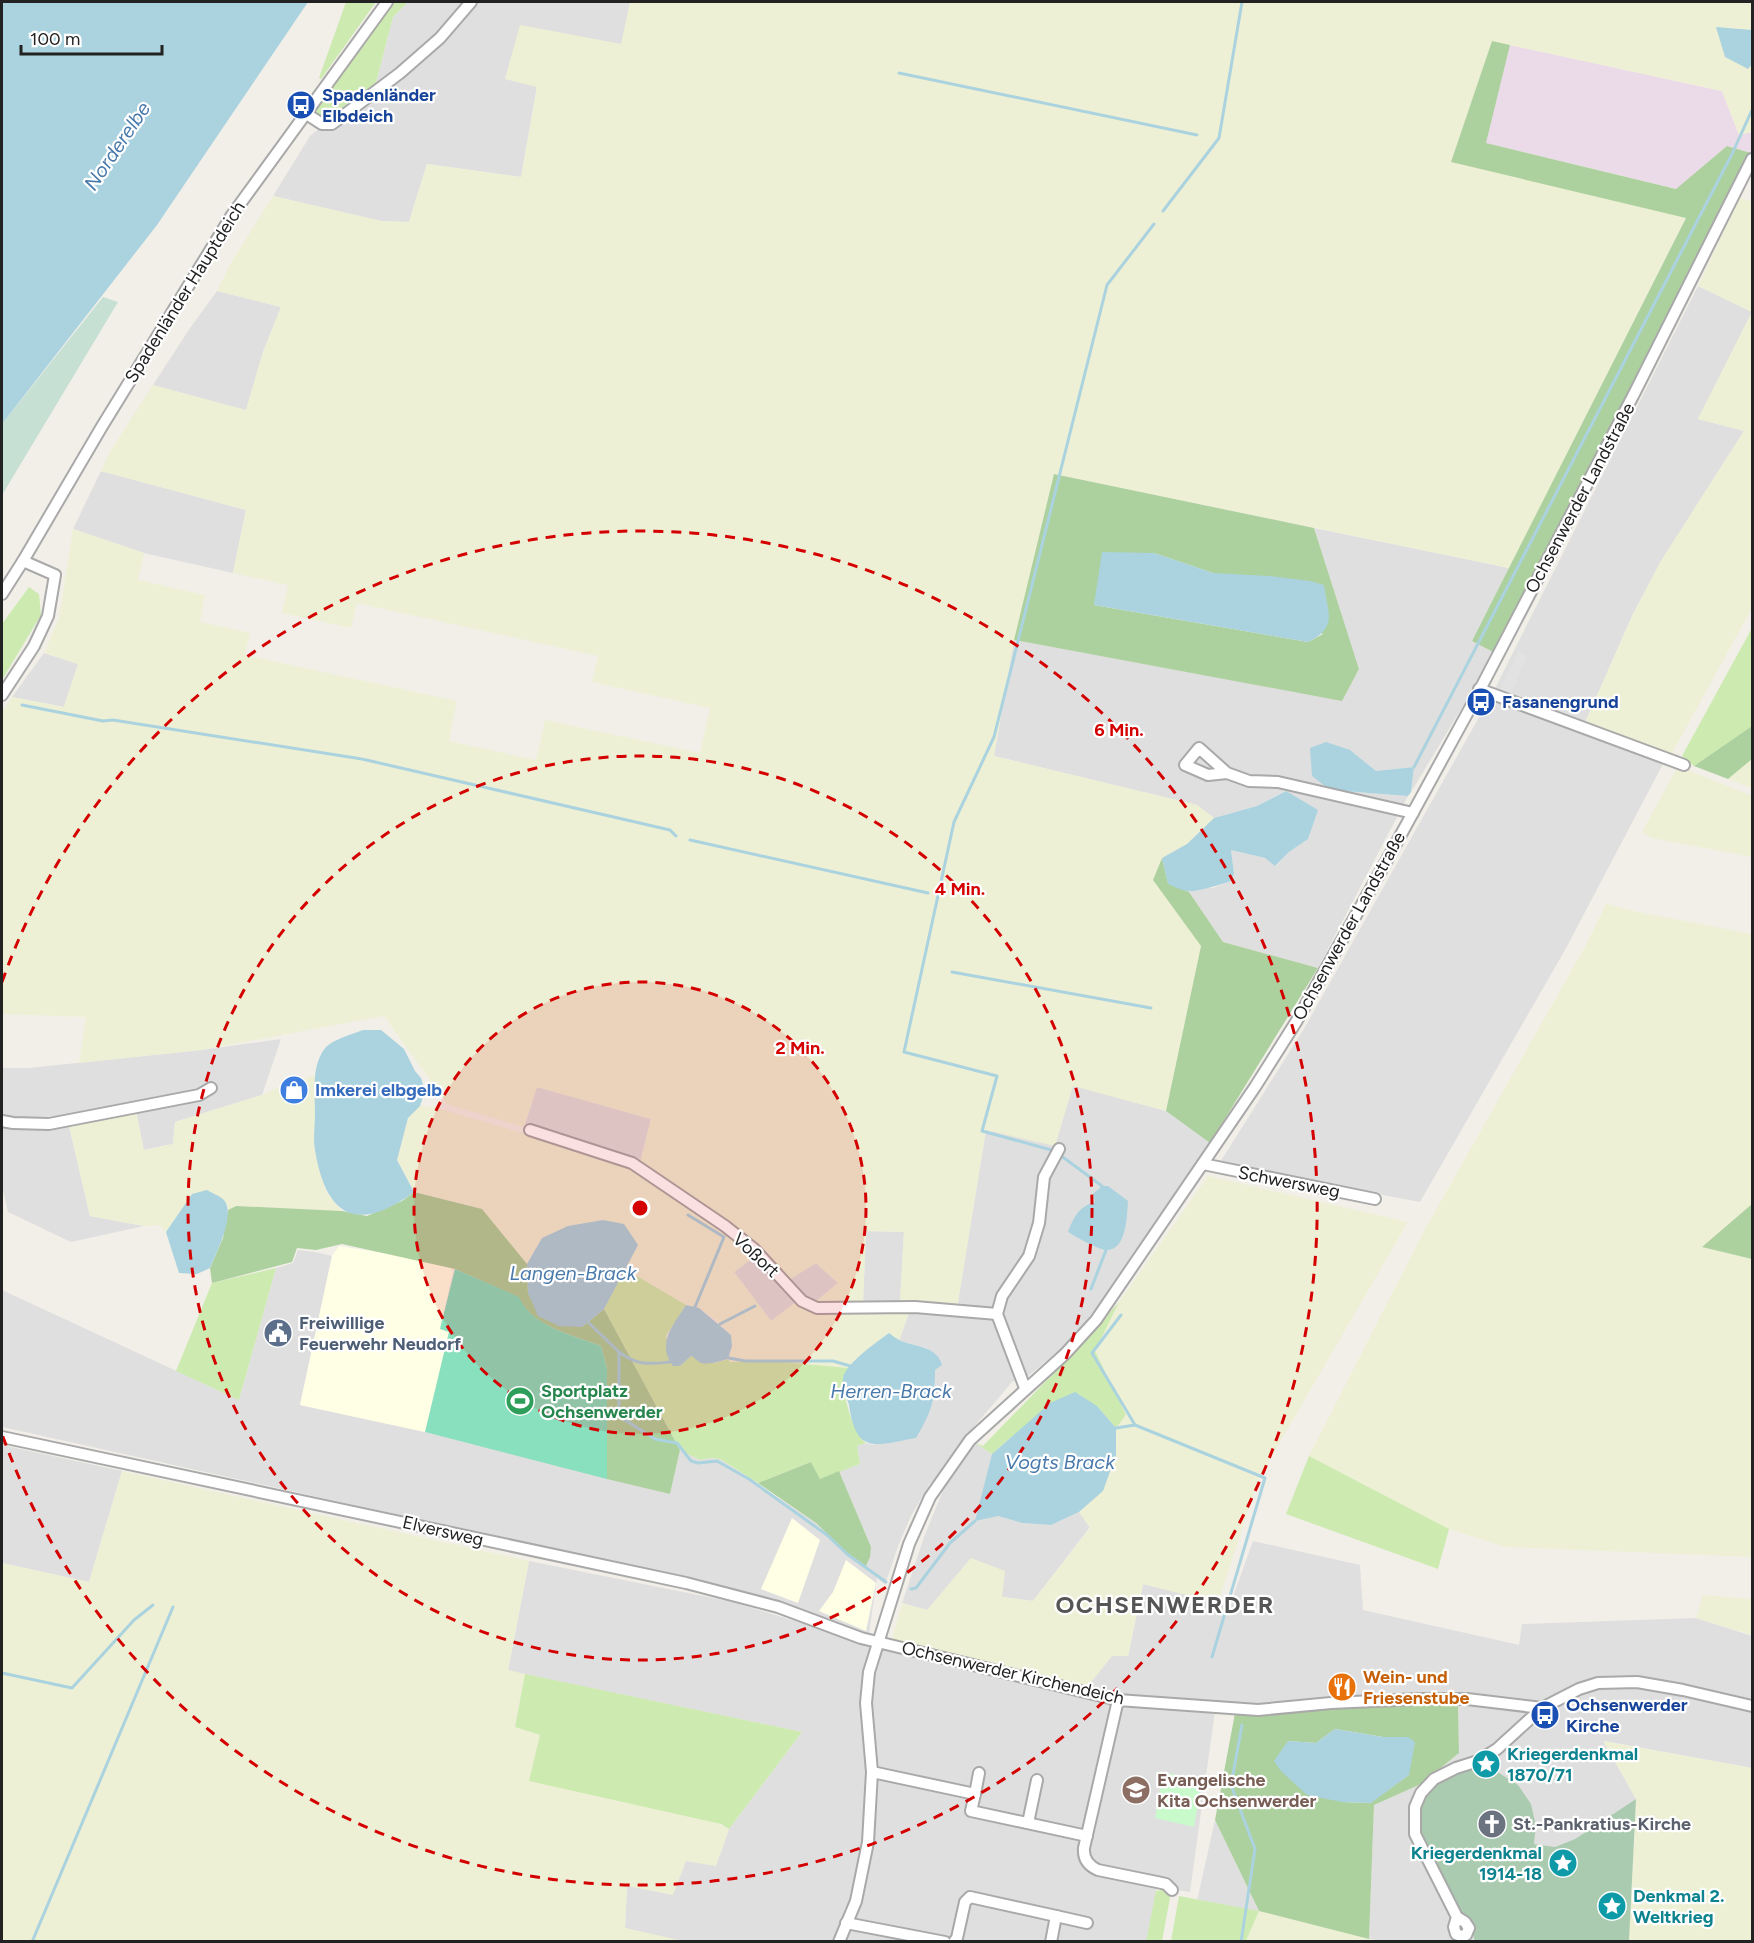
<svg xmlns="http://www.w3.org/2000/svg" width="1754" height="1943" viewBox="0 0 1754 1943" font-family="Figtree,sans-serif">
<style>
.residential{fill:#e0dfdf}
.industrial{fill:#ebdbe8}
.education{fill:#ffffe5}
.farmland{fill:#eef0d5}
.grass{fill:#cdebb0}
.forest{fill:#add19e;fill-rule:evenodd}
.wetland{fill:#c6e0d4}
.cemetery{fill:#aacbaf}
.park{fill:#c8facc}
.pitch{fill:#88e0be}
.parking{fill:#e2e2e2}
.water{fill:#aad3df}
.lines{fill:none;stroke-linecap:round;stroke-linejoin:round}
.stream{stroke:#aad3df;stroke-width:3}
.minor-casing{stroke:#a9a9a9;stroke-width:14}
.minor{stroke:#fff;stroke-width:10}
.ring{fill:none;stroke:#d40000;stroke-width:3;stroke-dasharray:10 8}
.labels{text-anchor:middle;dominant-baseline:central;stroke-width:4.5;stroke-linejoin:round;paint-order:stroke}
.transit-label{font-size:18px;font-weight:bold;fill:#164399;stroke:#fff;text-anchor:start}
.street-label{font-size:18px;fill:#222;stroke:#fff}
.shop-label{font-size:18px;font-weight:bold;fill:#366cbe;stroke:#fff;text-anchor:start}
.service-label{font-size:18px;font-weight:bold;fill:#4e5e75;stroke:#fff;text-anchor:start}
.leisure-label{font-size:18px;font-weight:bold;fill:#27864d;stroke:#fff;text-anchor:start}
.food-label{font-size:18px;font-weight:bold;fill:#c56008;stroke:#fff;text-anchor:start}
.culture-label{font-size:18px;font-weight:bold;fill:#0d838f;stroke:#fff;text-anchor:start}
.education-label{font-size:18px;font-weight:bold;fill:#785e54;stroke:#fff;text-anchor:start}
.worship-label{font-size:18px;font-weight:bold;fill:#5b616d;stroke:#fff;text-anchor:start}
.water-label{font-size:20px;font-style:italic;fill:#4a7aab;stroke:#fff}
.district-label{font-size:24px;font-weight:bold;letter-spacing:1.5px;fill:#555;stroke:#fff}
.centre{fill:#d40000;stroke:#fff;stroke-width:3}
.ring-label{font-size:18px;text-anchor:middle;font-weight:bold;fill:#d40000;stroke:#fff;stroke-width:4.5;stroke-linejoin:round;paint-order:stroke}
</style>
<rect width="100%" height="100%" fill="#f2efe9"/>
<!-- residential -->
<g class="residential">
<polygon points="408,2 630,2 622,44 537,86 521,177 427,164 409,222 381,221 273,196 310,136 376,83 393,17"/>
<polygon points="1698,286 1752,312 1698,419 1744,431 1661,561 1633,614 1582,729 1664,762 1565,950 1420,1202 1219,1164 1305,1027 1492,694"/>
<polygon points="217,291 281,307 263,352 246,411 153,385 190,328"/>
<polygon points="101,471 246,510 233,573 144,553 73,529"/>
<polygon points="1314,528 1509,568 1472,641 1495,653 1411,792 1414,767 1376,771 1350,750 1330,790 1408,796 1318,968 1223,942 1189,892 1203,887 1213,888 1231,881 1234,873 1231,850 1265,858 1276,866 1289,852 1308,839 1317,810 1285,791 1257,806 1214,818 1197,805 994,756 1014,640 1342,700 1359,669"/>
<polygon points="44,653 78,664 64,707 12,697"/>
<polygon points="281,1039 262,1095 175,1122 173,1144 143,1150 136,1110 14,1119 2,1116 2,1068 29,1068 201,1050"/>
<polygon points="1072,1085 1166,1111 1210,1143 1104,1298 1069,1342 1027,1377 1012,1382 967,1435 932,1483 930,1483 911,1516 898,1546 885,1585 877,1578 869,1634 781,1602 688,1579 2,1427 2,1290 239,1400 276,1268 293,1263 298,1250 315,1252 332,1256 300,1405 425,1432 670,1494 680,1450 700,1460 710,1458 720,1459 816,1523 846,1552 858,1559 871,1547 839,1471 860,1464 857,1446 866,1443 874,1445 935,1395 935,1370 927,1348 899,1341 911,1307 957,1308 986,1130"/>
<polygon points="537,1087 651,1119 640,1163 524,1127"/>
<polygon points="2,1125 69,1126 90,1216 144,1226 71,1242 8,1212 2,1185"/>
<polygon points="866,1231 904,1232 900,1302 863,1303"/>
<polygon points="758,1254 783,1283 816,1263 838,1283 813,1304 797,1301 771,1321 734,1272"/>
<polygon points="975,1443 992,1454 986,1482 998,1516 1022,1523 1051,1525 1079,1512 1090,1527 1033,1601 1002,1597 927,1610 902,1603 924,1537 946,1483"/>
<polygon points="2,1445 122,1471 89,1582 2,1563"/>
<polygon points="1253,1541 1360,1565 1363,1610 1519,1645 1522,1624 1696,1618 1752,1636 1752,1768 1604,1741 1636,1799 1575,1839 1555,1847 1534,1844 1536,1826 1471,1928 1475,1941 1383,1941 1369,1939 1374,1805 1421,1784 1459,1753 1458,1704 1526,1710 1526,1701 1249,1707 1120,1697 1088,1686 1112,1655 1128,1656 1143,1584 1230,1605"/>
<polygon points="529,1561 733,1602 883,1648 1112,1704 1215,1711 1190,1892 1157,1887 1147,1941 683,1942 625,1928 627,1885 672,1894 686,1861 716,1865 729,1829 802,1732 508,1671"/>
<polygon points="1215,1820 1259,1911 1197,1901"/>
</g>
<!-- industrial -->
<polygon class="industrial" points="1510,45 1722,91 1739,135 1752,132 1752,149 1751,153 1727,146 1677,189 1485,143"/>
<!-- education -->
<g class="education">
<polygon points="339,1246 448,1263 453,1271 440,1329 449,1332 425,1432 300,1405 332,1256"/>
<polygon points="792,1518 820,1540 798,1603 761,1589"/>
<polygon points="846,1560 876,1583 866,1631 819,1611 833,1592"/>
</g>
<!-- farmland -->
<g class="farmland">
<polygon points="630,2 1752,2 1752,31 1748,68 1752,64 1752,132 1739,135 1722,91 1492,41 1451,162 1686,217 1509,568 1054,474 1014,640 994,756 1197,805 1214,818 1187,844 1162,858 1153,879 1201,946 1166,1111 1073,1086 1055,1146 986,1130 957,1308 900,1302 904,1232 866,1231 863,1303 813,1304 838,1283 816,1263 789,1280 640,1163 651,1119 537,1087 524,1127 447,1104 384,1016 201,1050 79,1063 86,1017 2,1014 2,712 12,697 64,707 78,664 44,653 59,618 73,529 144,553 138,580 205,595 200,622 250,633 245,655 457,701 449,741 536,760 545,720 700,753 710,708 592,682 598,656 357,603 351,628 282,613 288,585 233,573 246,510 101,471 109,453 153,385 246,410 263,352 281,307 217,291 232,261 273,196 381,221 409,222 427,164 521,177 537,87 505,79 520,25 621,44"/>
<polygon points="1740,197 1752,202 1752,608 1670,757 1584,725 1633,614 1661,561 1744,431 1698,419 1752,312 1698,286"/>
<polygon points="1752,759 1752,788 1728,779"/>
<polygon points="1678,766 1752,796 1752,857 1652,838 1642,832"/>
<polygon points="1606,904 1638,912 1752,934 1752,1204 1703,1247 1752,1259 1752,1557 1505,1547 1449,1529 1309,1456 1424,1231 1587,943"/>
<polygon points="315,1075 315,1149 326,1192 342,1211 236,1206 228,1210 224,1200 192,1194 166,1232 159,1225 144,1226 90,1216 69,1126 136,1110 144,1150 173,1144 175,1122 262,1095 290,1082"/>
<polygon points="420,1106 433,1107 628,1164 758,1254 734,1272 771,1321 798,1301 814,1310 911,1307 899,1341 889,1333 848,1368 774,1361 730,1362 728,1359 731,1335 719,1323 699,1308 686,1305 625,1269 638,1245 542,1238 527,1264 482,1209 414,1192 397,1160 408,1118"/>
<polygon points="1208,1176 1408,1222 1258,1480 1218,1603 1143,1584 1128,1656 1112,1656 1088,1686 892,1639 902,1603 927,1610 971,1558 1005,1571 1002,1597 1033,1601 1090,1528 1079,1512 1103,1490 1116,1455 1116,1428 1126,1415 1095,1351 1119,1302"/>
<polygon points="122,1471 529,1561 508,1670 525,1674 515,1727 540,1735 729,1829 716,1866 686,1861 673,1895 627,1886 625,1928 683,1941 2,1942 2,1563 89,1582"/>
<polygon points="1703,1595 1752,1599 1752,1635 1696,1618"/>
<polygon points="1603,1741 1752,1768 1752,1941 1629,1941 1636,1799"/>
<polygon points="1259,1911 1369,1939 1383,1941 1246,1942"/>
</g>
<!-- grass -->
<g class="grass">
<polygon points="346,2 376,2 321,79 319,78"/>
<polygon points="394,2 408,2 393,17 376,83 322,122 312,116"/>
<polygon points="29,587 39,594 41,615 2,680 2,624"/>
<polygon points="1752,628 1752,726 1694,766 1682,756"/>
<polygon points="276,1268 239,1400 176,1371 212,1283"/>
<path d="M625,1269L686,1305L666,1336L673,1366H680L691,1356L715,1363L728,1359L730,1362L774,1361L848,1368C846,1372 843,1376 843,1381C844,1397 853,1434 866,1443L857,1446L860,1464L820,1479L811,1462L758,1483L720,1459L710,1458L700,1460L680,1450L604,1309Z"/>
<polygon points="1119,1302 1095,1351 1126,1415 1116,1428 1097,1406 1010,1438 992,1454 975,1443 983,1446 1076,1350"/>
<polygon points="1309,1456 1449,1529 1438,1569 1286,1514"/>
<polygon points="525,1674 802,1732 729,1829 721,1824 529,1781 540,1735 515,1727"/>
<polygon points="1167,1889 1170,1898 1162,1941 1146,1942 1156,1891"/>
<polygon points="1179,1896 1259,1911 1246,1941 1171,1941"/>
</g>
<!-- forest -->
<g class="forest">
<polygon points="1492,41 1510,45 1486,143 1676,189 1727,146 1751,153 1495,653 1472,641 1686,218 1451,162"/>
<path d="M1054,474L1314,528L1359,669L1342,701L1014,640ZM1154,553L1213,573L1323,634L1308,642L1094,605Z"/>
<polygon points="1752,726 1752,759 1728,779 1694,766"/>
<polygon points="1162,858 1168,883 1189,892 1223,942 1318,968 1210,1143 1166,1111 1201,946 1153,880"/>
<path d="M414,1192L482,1209L527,1264L528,1293L582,1327L604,1309L680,1450L670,1494L607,1479V1369L601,1346C573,1335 532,1327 518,1297L455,1269L342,1244L316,1250L297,1248L292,1262L212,1283L210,1268L223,1238L228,1210L236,1206L342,1211L367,1216L402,1201Z"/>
<polygon points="1752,1204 1752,1259 1702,1247"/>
<polygon points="811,1462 820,1479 839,1471 871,1547 870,1557 866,1566 846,1552 816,1523 758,1483"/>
<path d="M1458,1704L1459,1753L1421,1784L1374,1805L1369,1939L1259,1911L1215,1820L1235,1713ZM1335,1729L1383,1737H1408L1409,1775L1370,1803L1342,1802L1288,1741L1316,1743Z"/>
</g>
<!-- wetland -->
<polygon class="wetland" points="103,297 118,302 2,495 2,424"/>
<!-- cemetery -->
<path class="cemetery" d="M1473,1768L1496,1771L1518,1785L1531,1804L1536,1826L1534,1844L1555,1847L1575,1839L1636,1799L1629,1941H1475C1463,1898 1390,1832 1433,1788C1445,1776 1457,1771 1473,1768Z"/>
<!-- park -->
<polygon class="park" points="1163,1772 1202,1780 1194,1827 1155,1818"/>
<!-- pitch -->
<path class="pitch" d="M455,1269L519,1297C532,1327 573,1335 601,1346L607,1369V1479L425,1432L449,1332L440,1329Z"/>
<!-- parking -->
<polygon class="parking" points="1519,652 1527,656 1510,697 1499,692"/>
<!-- water -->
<g class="water">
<polygon points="2,2 308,2 157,225 2,424"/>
<polygon points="1716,27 1752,30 1752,64 1748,69 1725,57"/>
<path d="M1102,552L1154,553L1213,573L1269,576L1310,581L1324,585C1328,614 1338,627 1308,642L1094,605Z"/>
<polygon points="1326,742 1350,750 1376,771 1414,767 1411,792 1408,796 1330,790 1312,776 1310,748"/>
<path d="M1286,791L1318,810L1308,839L1289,852L1275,866L1265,858L1231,850L1234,873L1231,881C1223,884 1193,893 1187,891C1180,890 1173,886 1168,884L1162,858L1187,844L1214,818L1257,806Z"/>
<path d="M363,1030H381L404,1049L415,1071L421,1078L425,1091L420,1106L408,1118L397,1160L414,1192C357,1234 326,1217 315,1150C313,1138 315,1125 315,1113C315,1091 311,1065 326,1047C334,1039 353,1034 363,1030Z"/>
<path d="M1102,1186H1108L1128,1201C1127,1214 1127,1250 1107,1250C1098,1250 1077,1237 1068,1232C1074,1217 1078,1207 1095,1202L1093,1194Z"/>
<path d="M207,1190C212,1193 220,1196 224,1200C236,1215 216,1253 210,1268L197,1274L179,1273L166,1232L192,1194Z"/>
<polygon points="603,1220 624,1224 638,1245 604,1309 582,1327 559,1326 538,1316 528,1293 527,1264 542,1238 568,1226"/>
<path d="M686,1305L699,1308L731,1335L732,1346L728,1359C720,1361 707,1366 699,1362C696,1360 694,1357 691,1356L680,1366H673C656,1343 674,1324 686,1305Z"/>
<path d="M889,1333C893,1336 897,1339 901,1341C916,1347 937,1346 942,1365L935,1370C935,1401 932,1411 916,1438C876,1445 856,1456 849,1405C847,1398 842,1386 843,1378C845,1364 878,1341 889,1333Z"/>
<polygon points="1075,1392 1097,1406 1116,1428 1116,1455 1103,1491 1079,1512 1051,1525 1022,1523 998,1516 975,1521 992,1454 1050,1403"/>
<polygon points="1335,1729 1383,1737 1408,1737 1415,1742 1409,1775 1371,1803 1342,1802 1307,1795 1281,1771 1274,1761 1288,1741 1316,1743"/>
</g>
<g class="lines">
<!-- stream -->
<g class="stream">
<polyline points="899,73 1197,135"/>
<polyline points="1163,211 1219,138 1242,2"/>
<polyline points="22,705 103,721 113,720 362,759 670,830 676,836"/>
<polyline points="1414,767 1732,154 1752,110"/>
<polyline points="690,840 928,893"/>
<polyline points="952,972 1151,1008"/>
<polyline points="1055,1151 982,1131 997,1076 904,1052 954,822 994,737 1107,285 1154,224"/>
<polyline points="1060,1155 1102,1186"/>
<polyline points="688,1215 724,1237 695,1307"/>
<polyline points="1091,1289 1106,1250"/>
<polyline points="588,1322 619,1352 619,1412 622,1418 655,1439 677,1443 691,1461 698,1463 717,1461 749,1479 827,1535 847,1554 886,1582"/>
<polyline points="720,1324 755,1306"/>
<path d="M619,1352C638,1366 648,1364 670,1362"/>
<polyline points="729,1358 745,1361 833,1361 850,1366"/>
<polyline points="1135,1425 1265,1478 1212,1657"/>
<polyline points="1116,1428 1135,1425 1092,1353 1121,1315"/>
<polyline points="911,1589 916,1588 950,1543 975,1521"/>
<polyline points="2,1673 72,1688 134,1620 153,1605"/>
<polyline points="32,1942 173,1607"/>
<polyline points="1241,1942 1255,1849 1231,1785 1242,1725"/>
</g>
<!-- minor casing -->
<g class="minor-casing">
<g id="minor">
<polyline points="305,113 322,124 332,124 400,73 440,38 471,2"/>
<polyline points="2,594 23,561 101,428 232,215 387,2"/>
<polyline points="1479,689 1684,765"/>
<polyline points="2,695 34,646 48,616 55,575 23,561"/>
<polyline points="1227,773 1199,748 1185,765 1208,775 1227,773 1249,781 1278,782 1413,813"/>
<polyline points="2,1121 13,1123 49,1124 199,1095 211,1088"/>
<polyline points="530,1130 632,1163 725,1226 754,1249 802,1301 817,1308 915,1307 997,1314"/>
<polyline points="1203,1164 1375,1199"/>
<polyline points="1025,1388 997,1314 1002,1296 1029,1256 1039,1223 1044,1177 1059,1149"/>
<polyline points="2,1437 686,1583 778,1607 861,1638 1118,1700 1258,1710 1331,1703 1418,1699 1467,1699 1542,1708"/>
<path d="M1118,1700L1084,1848C1083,1859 1089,1866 1098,1870L1157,1882L1166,1884L1172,1890"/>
<polyline points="872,1772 975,1794 971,1811 1087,1836"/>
<polyline points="975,1794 979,1773"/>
<polyline points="1028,1823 1037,1780"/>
<polyline points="1056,1916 1087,1923"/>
<polyline points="1457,1917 1465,1922 1469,1928 1466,1935 1461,1936 1456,1934 1454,1927 1457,1917 1415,1834 1415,1807 1421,1793 1434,1779 1456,1768 1478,1761 1497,1749 1542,1708 1579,1689 1598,1683 1637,1682 1683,1690 1752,1706"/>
<polyline points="846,1923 945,1942"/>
<polyline points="839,1942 856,1901 868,1842 872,1772 866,1703 869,1672 909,1544 930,1497 970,1440 1065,1354 1096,1320 1255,1087 1296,1022 1392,851 1475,699 1635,392 1752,159"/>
<polyline points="954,1942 957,1938 965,1902 970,1897 1056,1916 1051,1942"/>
</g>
</g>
<!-- minor -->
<use href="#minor" class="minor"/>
</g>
<!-- distance rings -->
<circle cx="640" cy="1208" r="226" fill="#d40000" fill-opacity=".12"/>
<g class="ring">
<circle cx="640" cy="1208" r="226"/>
<circle cx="640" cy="1208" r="452"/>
<path d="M2 982A677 677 0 1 1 2 1434"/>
</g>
<!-- icons -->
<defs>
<g id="bus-disc" transform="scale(1.5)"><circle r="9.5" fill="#1a4fb4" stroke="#fff"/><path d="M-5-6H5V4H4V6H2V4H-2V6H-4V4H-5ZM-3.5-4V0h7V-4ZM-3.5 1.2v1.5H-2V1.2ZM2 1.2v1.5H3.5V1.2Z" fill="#fff"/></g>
<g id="shop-disc" transform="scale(1.5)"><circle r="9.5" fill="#3f7fe0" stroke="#fff"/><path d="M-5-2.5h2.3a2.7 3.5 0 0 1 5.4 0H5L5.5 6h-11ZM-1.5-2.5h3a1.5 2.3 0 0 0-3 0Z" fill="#fff"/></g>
<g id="civic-disc" transform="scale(1.5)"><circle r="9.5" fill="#5c6f8a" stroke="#fff"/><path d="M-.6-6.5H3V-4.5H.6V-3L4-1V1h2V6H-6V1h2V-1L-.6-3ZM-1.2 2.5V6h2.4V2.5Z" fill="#fff"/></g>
<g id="stadium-disc" transform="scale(1.5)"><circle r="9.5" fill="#2e9e5b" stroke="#fff"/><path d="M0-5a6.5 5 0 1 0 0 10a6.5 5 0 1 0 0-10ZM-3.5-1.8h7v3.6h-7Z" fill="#fff"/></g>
<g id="restaurant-disc" transform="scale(1.5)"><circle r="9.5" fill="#e8710a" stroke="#fff"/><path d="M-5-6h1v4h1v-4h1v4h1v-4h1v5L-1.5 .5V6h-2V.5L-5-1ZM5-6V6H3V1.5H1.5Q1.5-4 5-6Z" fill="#fff"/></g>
<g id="sight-disc" transform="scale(1.5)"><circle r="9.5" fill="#0f9aa8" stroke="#fff"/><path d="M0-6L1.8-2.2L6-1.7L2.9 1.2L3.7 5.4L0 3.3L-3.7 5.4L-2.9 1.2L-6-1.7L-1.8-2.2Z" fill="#fff"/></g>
<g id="school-disc" transform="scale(1.5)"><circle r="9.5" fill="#8d6e63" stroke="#fff"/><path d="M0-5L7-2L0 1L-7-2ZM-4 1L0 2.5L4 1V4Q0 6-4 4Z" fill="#fff"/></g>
<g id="church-disc" transform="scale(1.5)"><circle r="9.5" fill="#6b7280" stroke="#fff"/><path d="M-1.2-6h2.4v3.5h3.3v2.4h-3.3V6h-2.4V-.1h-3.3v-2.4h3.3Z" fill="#fff"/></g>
</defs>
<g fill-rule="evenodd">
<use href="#bus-disc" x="301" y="105"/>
<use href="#bus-disc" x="1481" y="702"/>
<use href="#shop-disc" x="294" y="1090"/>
<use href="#civic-disc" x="278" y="1333"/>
<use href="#stadium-disc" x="520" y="1401"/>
<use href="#restaurant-disc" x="1342" y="1687"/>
<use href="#bus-disc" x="1545" y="1715"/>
<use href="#sight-disc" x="1486" y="1764"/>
<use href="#school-disc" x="1136" y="1790"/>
<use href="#church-disc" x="1492" y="1824"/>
<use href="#sight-disc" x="1563" y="1863"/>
<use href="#sight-disc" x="1612" y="1906"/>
</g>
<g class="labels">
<!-- transit labels -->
<g class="transit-label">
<text x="322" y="95">Spadenländer<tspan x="322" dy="21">Elbdeich</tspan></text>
<text x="1502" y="702">Fasanengrund</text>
<text x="1566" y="1705">Ochsenwerder<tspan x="1566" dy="21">Kirche</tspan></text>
</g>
<!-- street labels -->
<g class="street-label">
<text transform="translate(185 292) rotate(-58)">Spadenländer Hauptdeich</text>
<text transform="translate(1580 498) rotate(-62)">Ochsenwerder Landstraße</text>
<text transform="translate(1349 926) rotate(-61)">Ochsenwerder Landstraße</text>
<text transform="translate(1289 1182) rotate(11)">Schwersweg</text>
<text transform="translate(756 1255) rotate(43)">Voßort</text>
<text transform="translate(443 1531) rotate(13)">Elversweg</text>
<text transform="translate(1013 1673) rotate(13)">Ochsenwerder Kirchendeich</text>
</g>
<!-- shop labels -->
<g class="shop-label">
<text x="315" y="1090">Imkerei elbgelb</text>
</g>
<!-- service labels -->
<g class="service-label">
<text x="299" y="1323">Freiwillige<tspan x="299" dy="21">Feuerwehr Neudorf</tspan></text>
</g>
<!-- leisure labels -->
<g class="leisure-label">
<text x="541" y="1391">Sportplatz<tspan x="541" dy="21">Ochsenwerder</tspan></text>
</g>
<!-- food labels -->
<g class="food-label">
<text x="1363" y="1677">Wein- und<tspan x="1363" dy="21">Friesenstube</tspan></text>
</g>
<!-- culture labels -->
<g class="culture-label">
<text x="1507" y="1754">Kriegerdenkmal<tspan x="1507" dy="21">1870/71</tspan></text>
<text x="1542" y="1853" text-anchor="end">Kriegerdenkmal<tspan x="1542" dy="21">1914-18</tspan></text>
<text x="1633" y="1896">Denkmal 2.<tspan x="1633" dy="21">Weltkrieg</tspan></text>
</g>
<!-- education labels -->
<g class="education-label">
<text x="1157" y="1780">Evangelische<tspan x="1157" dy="21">Kita Ochsenwerder</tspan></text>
</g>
<!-- worship labels -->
<g class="worship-label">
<text x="1513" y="1824">St.-Pankratius-Kirche</text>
</g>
<!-- water labels -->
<g class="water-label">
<text transform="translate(117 146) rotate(-56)">Norderelbe</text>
<text x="573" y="1273">Langen-Brack</text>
<text x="891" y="1391">Herren-Brack</text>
<text x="1060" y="1462">Vogts Brack</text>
</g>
<!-- district labels -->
<g class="district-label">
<text x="1165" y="1604">OCHSENWERDER</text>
</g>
</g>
<circle cx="640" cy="1208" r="9" class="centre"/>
<g class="ring-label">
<text x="1119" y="736">6 Min.</text>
<text x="960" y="895">4 Min.</text>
<text x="800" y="1054">2 Min.</text>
</g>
<!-- border -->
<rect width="1754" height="1943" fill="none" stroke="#222222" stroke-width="6"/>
<!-- scale -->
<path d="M21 45v9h141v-9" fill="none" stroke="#222222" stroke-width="3"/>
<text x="30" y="45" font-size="18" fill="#222222" stroke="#ffffff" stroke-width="4.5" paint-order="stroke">100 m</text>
</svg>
